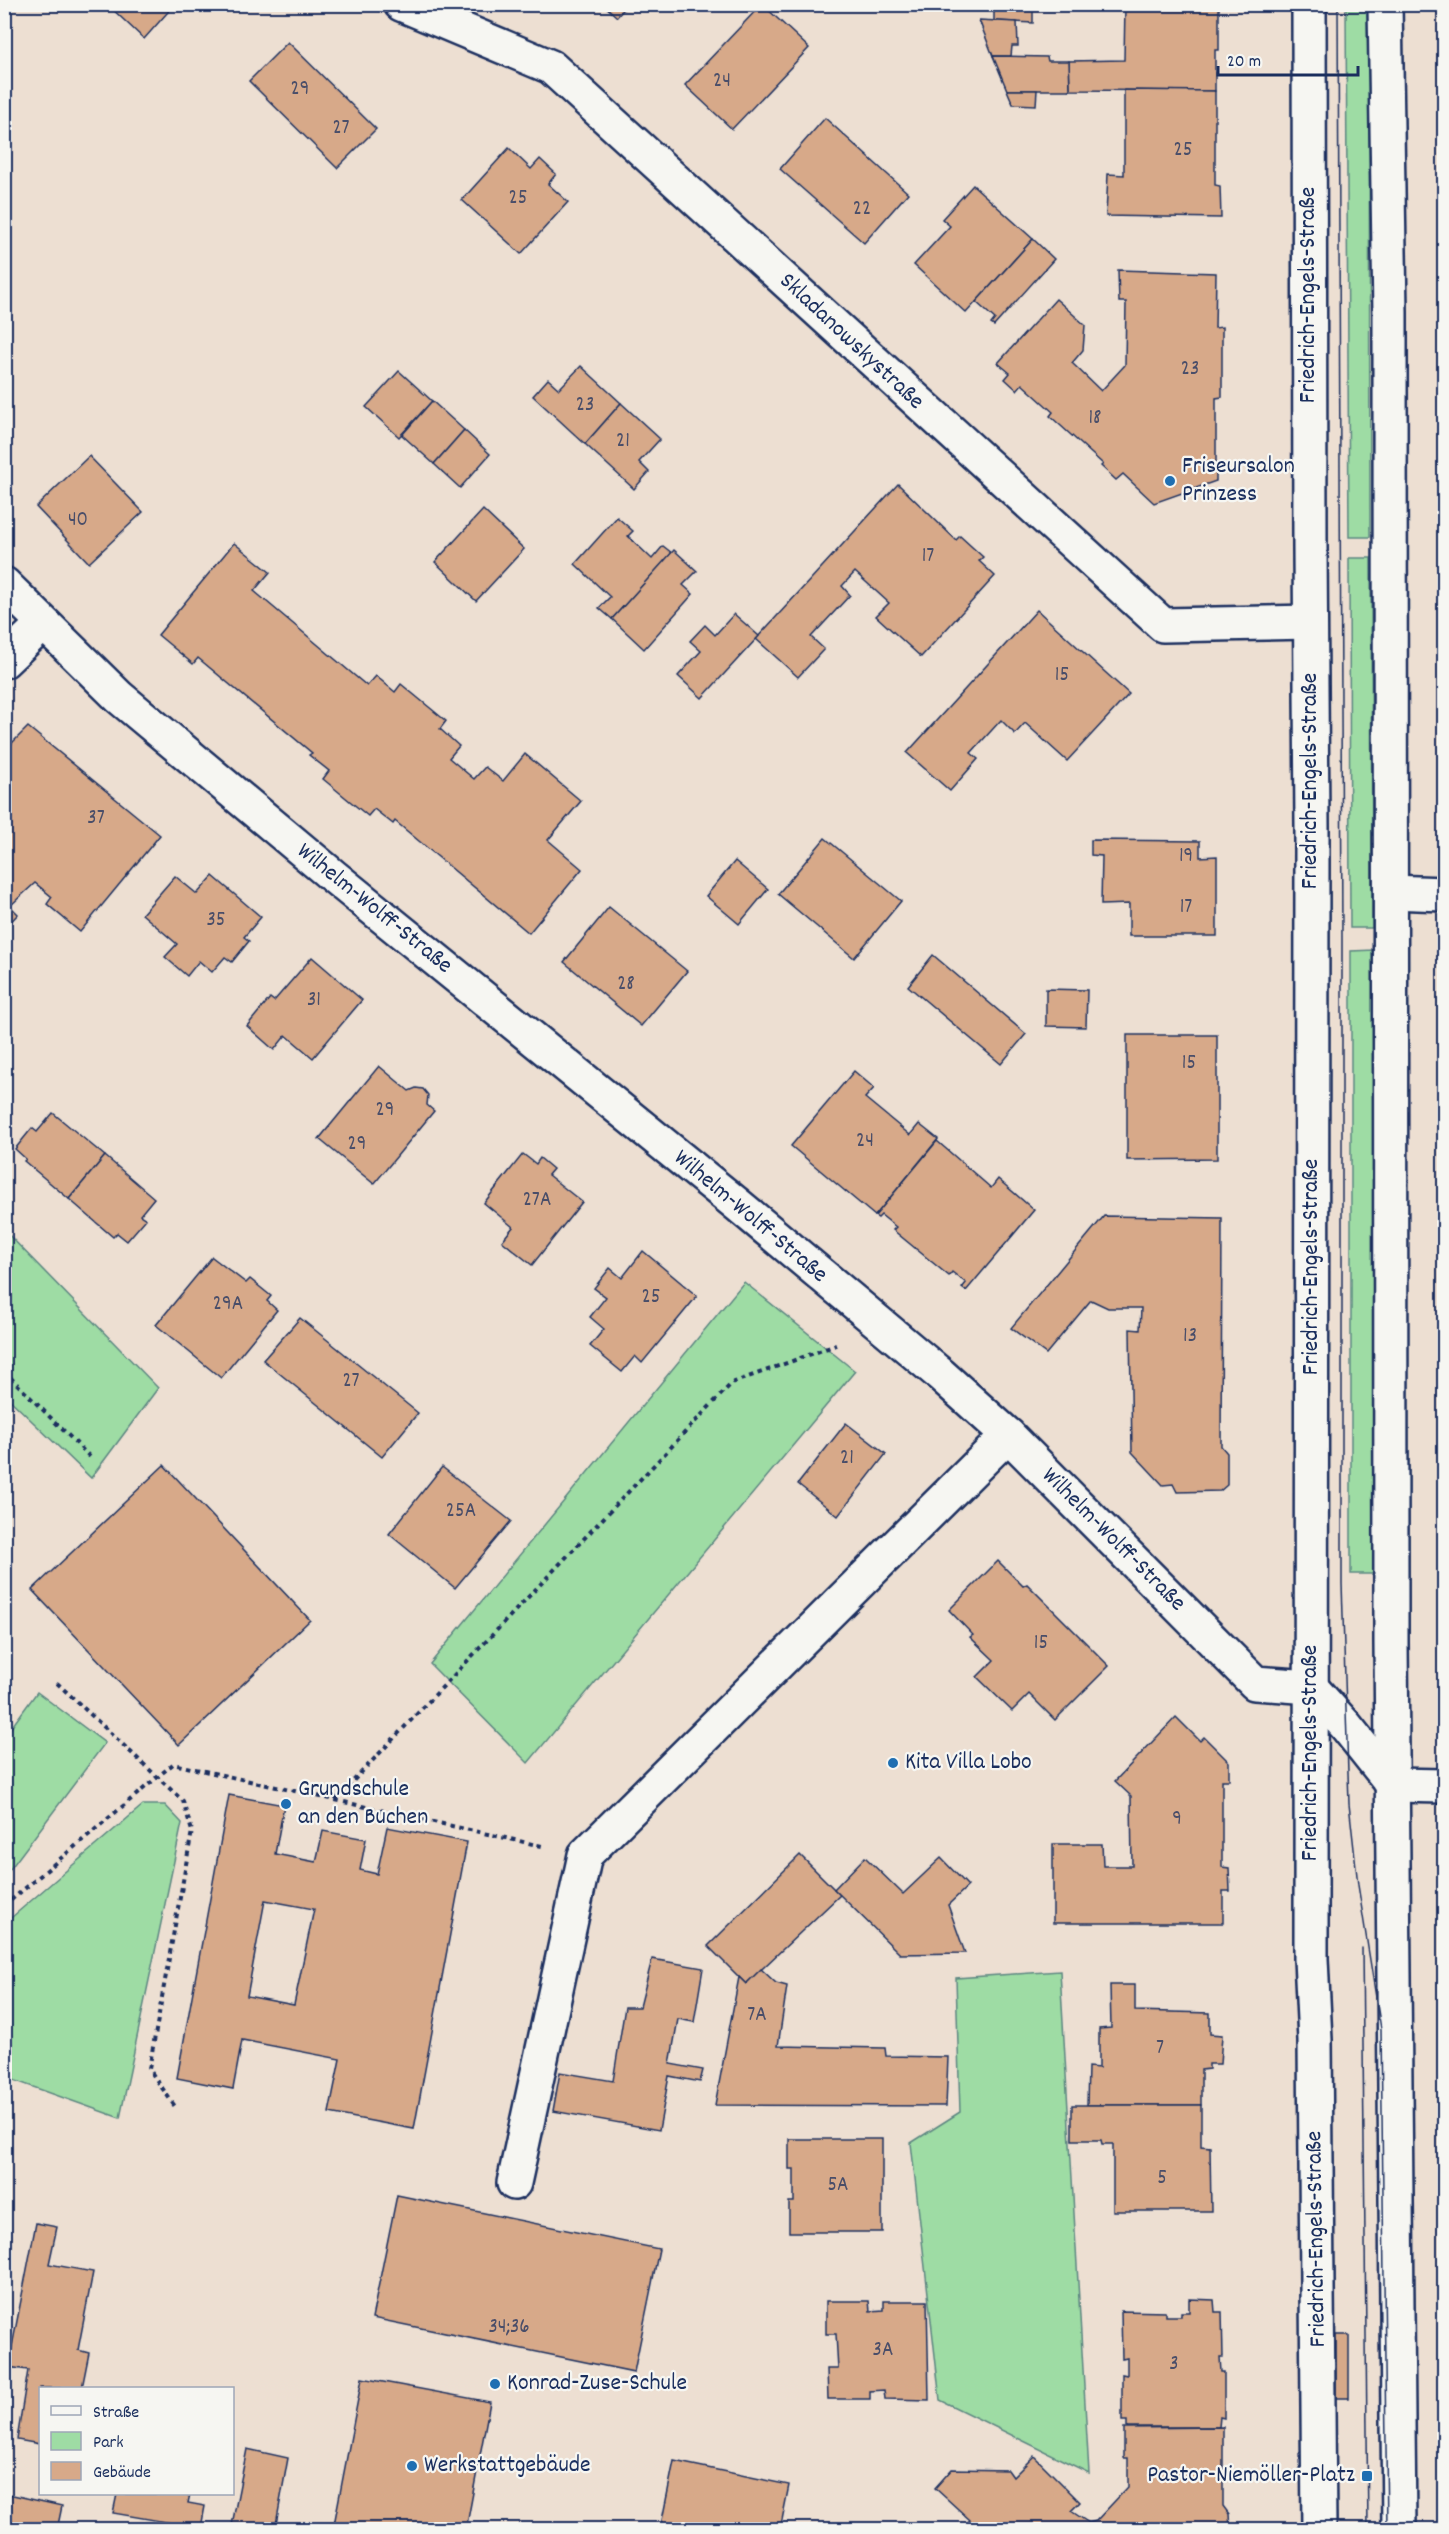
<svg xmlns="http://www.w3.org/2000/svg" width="1449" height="2534" viewBox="0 0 1449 2534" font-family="Dekko,sans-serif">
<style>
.green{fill:#9edca4;stroke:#5c8681;stroke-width:1.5}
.building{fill:#d7a989;stroke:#1b2f5e;stroke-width:1.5;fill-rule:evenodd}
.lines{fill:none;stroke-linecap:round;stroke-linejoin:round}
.minor-casing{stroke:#1b2f5e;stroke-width:38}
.major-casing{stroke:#1b2f5e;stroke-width:38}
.path{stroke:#1b2f5e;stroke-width:4;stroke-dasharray:4.5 4.5;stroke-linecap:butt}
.minor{stroke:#f6f6f2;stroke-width:33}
.major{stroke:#f6f6f2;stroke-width:33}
.tram{stroke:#1b2f5e;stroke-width:1.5}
.poi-dot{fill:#1f6fb2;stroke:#f6f6f2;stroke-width:2}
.labels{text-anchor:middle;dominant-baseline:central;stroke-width:4.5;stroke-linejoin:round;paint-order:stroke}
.number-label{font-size:21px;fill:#4a4e69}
.street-label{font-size:24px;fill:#1b2f5e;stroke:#f6f6f2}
.poi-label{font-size:24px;fill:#1b2f5e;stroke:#f6f6f2;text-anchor:start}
</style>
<rect width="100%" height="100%" fill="#eddfd2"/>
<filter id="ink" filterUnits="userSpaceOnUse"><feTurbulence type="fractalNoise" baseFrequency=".0167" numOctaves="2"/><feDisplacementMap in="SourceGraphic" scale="12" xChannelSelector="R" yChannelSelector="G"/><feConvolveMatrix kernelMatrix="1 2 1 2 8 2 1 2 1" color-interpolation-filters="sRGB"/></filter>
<g filter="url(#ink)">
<!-- green -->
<g class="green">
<polygon points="1346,5 1369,5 1370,537 1349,537"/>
<polygon points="1349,558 1371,558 1372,928 1350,928"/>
<polygon points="1374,950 1373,1574 1351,1574 1351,951"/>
<polygon points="5,1231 158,1388 91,1478 5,1395"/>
<polygon points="744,1282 855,1371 528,1763 430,1664"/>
<polygon points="37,1692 105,1743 5,1876 5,1736"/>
<polygon points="143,1805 165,1805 182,1823 120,2118 5,2077 5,1923"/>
<polygon points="1060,1971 1089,2473 940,2400 911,2143 960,2112 956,1978"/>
</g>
<!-- building -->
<g class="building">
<polygon points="107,4 175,4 144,39"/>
<polygon points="603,4 628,4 617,17"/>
<polygon points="762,4 809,48 732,129 685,85"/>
<polygon points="994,4 1033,4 1033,23 994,21"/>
<polygon points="1215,4 1215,7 1219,7 1219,50 1215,50 1215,91 1070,90 1069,61 1124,60 1125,6 1108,4"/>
<polygon points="979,20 1017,22 1018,46 1012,46 1011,56 993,56"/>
<polygon points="288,42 376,129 337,168 249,81"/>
<polygon points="993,56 1047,57 1048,61 1069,61 1070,90 1007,90"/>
<polygon points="1007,90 1037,90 1036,105 1013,104"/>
<polygon points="1124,90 1215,91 1215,185 1220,186 1221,218 1106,216 1108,174 1124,175"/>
<polygon points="825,118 908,193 864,243 780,169"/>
<polygon points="509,148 531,169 540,159 556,174 548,184 568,202 521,254 462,200"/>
<polygon points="973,185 1033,239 966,313 914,265 950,226 942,219"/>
<polygon points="1033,239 1054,259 994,326 991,324 995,319 976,302"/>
<polygon points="1118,270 1216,273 1215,328 1222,327 1222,397 1216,398 1216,481 1154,503 1123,474 1116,480 1101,466 1103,464 1050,416 1053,412 1022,384 1017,390 1005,379 1010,373 998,363 1056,299 1085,325 1083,350 1072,363 1101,391 1125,365 1126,302 1119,302"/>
<polygon points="581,366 621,403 585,444 533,396 548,379 559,389"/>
<polygon points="399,371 432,401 399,437 366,407"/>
<polygon points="432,401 464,430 434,464 402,435"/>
<polygon points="621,403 660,439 639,462 649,472 634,489 585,444"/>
<polygon points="464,430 490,454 460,488 434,464"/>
<polygon points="89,456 143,512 89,563 36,507"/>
<polygon points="898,484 956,540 960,536 983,557 979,561 995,576 921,657 876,616 889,603 855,572 842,586 850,595 811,637 824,649 798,677 756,639"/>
<polygon points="483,510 524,549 476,601 435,562"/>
<polygon points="617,517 633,531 628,536 652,559 663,546 672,553 612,619 599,608 610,597 575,564"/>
<polygon points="234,543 270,572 254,591 367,686 376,676 395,692 401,684 446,721 440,729 459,746 449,758 474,779 485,767 503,781 525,754 581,801 548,840 582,869 529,933 395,821 393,824 374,809 368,816 323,779 329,771 309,755 312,753 198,658 193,664 158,635"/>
<polygon points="674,550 697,571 683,585 693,594 644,649 612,619"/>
<polygon points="1037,610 1129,694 1067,761 1025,723 1015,734 1001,720 971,753 978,759 950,791 907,753"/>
<polygon points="734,614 759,636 702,698 678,676 701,651 690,641 705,625 715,635"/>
<polygon points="28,727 160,835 80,932 47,904 52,897 35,883 10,906 18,914 4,929 4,751"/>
<polygon points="825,838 901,901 854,958 778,894"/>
<polygon points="1091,840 1200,841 1200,857 1217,856 1217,936 1129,936 1129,904 1101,905 1102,856 1091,855"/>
<polygon points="735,861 768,889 739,924 706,896"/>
<polygon points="175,876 197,894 213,876 261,917 244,937 249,941 232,962 225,957 212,972 199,961 187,976 165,957 177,944 142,914"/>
<polygon points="609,907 687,971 641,1026 564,962"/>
<polygon points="933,955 1026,1034 1001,1064 908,986"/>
<polygon points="312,957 362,1000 313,1058 286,1035 274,1050 247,1026 270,998 274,1001"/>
<polygon points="1046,989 1087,990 1086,1027 1046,1026"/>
<polygon points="1127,1035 1217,1035 1217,1159 1127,1160"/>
<polygon points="379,1066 409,1091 416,1088 423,1089 428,1095 427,1105 434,1111 374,1184 319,1139"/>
<polygon points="854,1071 874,1088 865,1098 910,1135 919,1124 938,1139 875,1216 791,1146"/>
<polygon points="53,1113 105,1156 69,1199 24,1161 26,1159 15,1149 32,1128 37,1132"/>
<polygon points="937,1141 991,1188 998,1179 1034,1210 966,1291 962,1288 966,1283 952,1272 949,1276 893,1230 896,1227 881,1215 878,1218 875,1216"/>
<polygon points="523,1154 536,1164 540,1158 553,1169 548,1175 582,1202 532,1265 502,1241 513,1227 484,1203"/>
<polygon points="105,1156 154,1198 140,1215 146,1219 127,1241 117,1233 113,1237 69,1199"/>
<polygon points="1104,1216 1222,1218 1221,1446 1227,1453 1227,1485 1220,1491 1177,1492 1173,1484 1163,1485 1132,1452 1130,1329 1140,1330 1141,1308 1108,1308 1091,1300 1046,1354 1011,1328"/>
<polygon points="643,1251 697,1296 642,1363 635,1356 622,1372 590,1346 604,1329 590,1317 606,1297 594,1288 610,1268 622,1278"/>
<polygon points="212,1257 246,1283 250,1279 271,1296 267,1301 277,1310 221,1378 156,1325"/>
<polygon points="300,1318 418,1413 382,1457 263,1360"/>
<polygon points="846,1423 886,1454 838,1516 798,1484"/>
<polygon points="164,1465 310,1620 179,1745 32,1590"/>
<polygon points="442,1467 511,1521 455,1588 389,1534"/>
<polygon points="998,1561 1023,1586 1027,1584 1109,1666 1055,1720 1029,1694 1012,1711 977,1677 994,1660 970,1637 973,1635 949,1610"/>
<polygon points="1176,1717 1200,1741 1204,1737 1229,1762 1229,1780 1222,1780 1222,1867 1229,1868 1230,1891 1223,1891 1223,1923 1053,1923 1053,1844 1102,1844 1103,1866 1132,1866 1131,1796 1115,1781"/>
<path d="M229,1795L284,1805L275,1854L316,1862L323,1831L366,1839L360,1870L377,1874L387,1827L467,1842L414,2129L329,2113L340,2059L242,2040L233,2089L177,2078ZM265,1900L314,1909L294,2005L247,1996Z"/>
<polygon points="800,1855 840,1895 746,1984 708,1946"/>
<polygon points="865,1857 903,1894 941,1858 968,1886 948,1905 965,1953 900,1954 834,1889"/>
<polygon points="652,1959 703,1968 694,2022 678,2019 670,2064 703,2070 700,2082 669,2076 659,2130 553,2111 560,2072 613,2081 625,2007 640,2007"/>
<polygon points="761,1969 776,1983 787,1986 778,2046 885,2048 886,2056 948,2057 946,2106 715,2105 739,1977 746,1984"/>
<polygon points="1110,1985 1135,1985 1135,2011 1210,2013 1210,2034 1222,2035 1220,2064 1209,2064 1209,2069 1201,2070 1201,2105 1087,2105 1088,2067 1099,2068 1099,2029 1111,2028"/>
<polygon points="1072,2105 1201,2105 1201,2146 1210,2147 1211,2211 1113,2211 1113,2144 1102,2144 1101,2140 1072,2140"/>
<polygon points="789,2139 882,2139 882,2232 789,2232 789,2202 794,2202 794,2169 789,2169"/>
<polygon points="397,2195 659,2249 634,2372 372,2318"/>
<polygon points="36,2223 57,2227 49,2264 93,2272 78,2350 89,2353 82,2388 40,2388 40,2444 17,2440 28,2370 8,2367"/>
<polygon points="1189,2299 1214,2300 1215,2312 1222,2312 1223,2357 1220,2357 1221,2372 1224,2372 1224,2418 1220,2417 1219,2427 1127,2427 1127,2421 1122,2421 1122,2374 1127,2375 1127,2358 1122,2359 1121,2311 1165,2312 1165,2316 1181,2316 1181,2312 1189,2312"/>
<polygon points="826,2301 869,2301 870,2311 884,2310 884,2301 927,2301 929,2400 885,2399 884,2390 870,2391 870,2399 828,2399 827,2369 838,2369 836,2334 826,2334"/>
<rect x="1336" y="2335" width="13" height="63"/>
<polygon points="362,2378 490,2402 466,2530 333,2530"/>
<polygon points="1223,2427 1223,2506 1229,2514 1230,2530 974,2530 967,2523 970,2520 935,2488 952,2469 1008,2470 1013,2477 1034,2456 1080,2502 1071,2511 1089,2523 1096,2521 1128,2487 1128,2458 1124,2458 1124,2428"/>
<polygon points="247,2449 288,2458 275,2530 231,2530"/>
<polygon points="674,2461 789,2485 780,2530 660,2530"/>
<polygon points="4,2493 62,2506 57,2530 4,2530"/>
<polygon points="117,2494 190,2494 188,2503 205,2506 201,2528 113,2513"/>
</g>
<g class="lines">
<!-- minor casing -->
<g class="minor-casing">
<g id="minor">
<polyline points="401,4 551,67 1163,625 1310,622"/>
<polyline points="4,584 119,697 333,876 738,1205 940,1374 1008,1435 1255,1683 1311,1687 1346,1726 1393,1785 1444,1786"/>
<polyline points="4,661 43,624"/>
<polyline points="1391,892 1444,894"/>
<polyline points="514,2183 585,1855 1008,1435"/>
</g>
</g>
<!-- major casing -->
<g class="major-casing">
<g id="major">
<polyline points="1309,4 1310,548 1312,826 1311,1959 1315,2040 1319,2530"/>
<polyline points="1385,4 1390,313 1391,1643 1399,2530"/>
</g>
</g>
<!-- path -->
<g class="path">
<polyline points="4,1371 92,1459"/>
<polyline points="57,1683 183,1801 192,1831 149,2069 176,2108"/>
<polyline points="335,1800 732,1383 836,1345"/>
<polyline points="4,1906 173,1764 546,1847"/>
</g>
<!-- minor -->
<use href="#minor" class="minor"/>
<!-- major -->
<use href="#major" class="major"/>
<!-- tram -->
<g class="tram">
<polyline points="1338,4 1342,938 1342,1584 1349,1804 1358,1885 1381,2029 1387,2530"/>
<polyline points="1362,1948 1368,2530"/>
</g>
</g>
</g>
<!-- markers -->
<g class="poi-dot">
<circle cx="1170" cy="481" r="6"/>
<circle cx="893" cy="1763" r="6"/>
<circle cx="286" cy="1804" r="6"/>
<circle cx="495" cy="2384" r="6"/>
<circle cx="412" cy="2466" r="6"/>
<rect x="1361" y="2470" width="12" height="12" rx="3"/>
</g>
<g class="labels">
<!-- number labels -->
<g class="number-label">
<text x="722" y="82">24</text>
<text x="300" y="90">29</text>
<text x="341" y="129">27</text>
<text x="1183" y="151">25</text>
<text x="518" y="199">25</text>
<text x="862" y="210">22</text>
<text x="1190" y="370">23</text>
<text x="585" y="406">23</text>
<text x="1095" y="419">18</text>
<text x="623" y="442">21</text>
<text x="78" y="521">40</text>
<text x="928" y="557">17</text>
<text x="1062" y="676">15</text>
<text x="96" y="819">37</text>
<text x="1186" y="857">19</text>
<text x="1186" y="908">17</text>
<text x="216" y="921">35</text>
<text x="626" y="985">28</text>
<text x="314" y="1001">31</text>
<text x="1189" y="1064">15</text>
<text x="385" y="1111">29</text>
<text x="865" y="1142">24</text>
<text x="357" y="1145">29</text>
<text x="537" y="1201">27A</text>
<text x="651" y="1298">25</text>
<text x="228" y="1305">29A</text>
<text x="1190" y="1337">13</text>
<text x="351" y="1382">27</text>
<text x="847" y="1459">21</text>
<text x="461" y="1512">25A</text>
<text x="1041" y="1644">15</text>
<text x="1177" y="1820">9</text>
<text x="757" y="2016">7A</text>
<text x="1160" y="2049">7</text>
<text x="1162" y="2179">5</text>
<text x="838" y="2186">5A</text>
<text x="509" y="2328">34;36</text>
<text x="883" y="2351">3A</text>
<text x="1174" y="2365">3</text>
</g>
<!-- street labels -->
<g class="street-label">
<text transform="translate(1309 295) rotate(-90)">Friedrich-Engels-Straße</text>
<text transform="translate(851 342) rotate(43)">Skladanowskystraße</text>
<text transform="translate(1311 781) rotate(-90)">Friedrich-Engels-Straße</text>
<text transform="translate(374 909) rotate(39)">Wilhelm-Wolff-Straße</text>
<text transform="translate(750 1217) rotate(40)">Wilhelm-Wolff-Straße</text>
<text transform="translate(1312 1267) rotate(-90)">Friedrich-Engels-Straße</text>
<text transform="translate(1113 1540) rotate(45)">Wilhelm-Wolff-Straße</text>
<text transform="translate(1311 1753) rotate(-90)">Friedrich-Engels-Straße</text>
<text transform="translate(1317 2239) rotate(-91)">Friedrich-Engels-Straße</text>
</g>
<!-- poi labels -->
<g class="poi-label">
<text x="1182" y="467">Friseursalon<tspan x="1182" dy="28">Prinzess</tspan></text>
<text x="905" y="1763">Kita Villa Lobo</text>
<text x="298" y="1790">Grundschule<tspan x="298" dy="28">an den Buchen</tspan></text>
<text x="507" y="2384">Konrad-Zuse-Schule</text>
<text x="424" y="2466">Werkstattgebäude</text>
<text x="1355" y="2476" text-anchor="end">Pastor-Niemöller-Platz</text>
</g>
</g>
<!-- margin -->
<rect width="1449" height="2534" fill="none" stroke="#f6f6f2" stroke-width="24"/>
<rect x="12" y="12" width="1425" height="2510" fill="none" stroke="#1b2f5e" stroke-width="2" filter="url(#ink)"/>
<!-- legend -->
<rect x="39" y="2387" width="195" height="108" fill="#f6f6f2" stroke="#9ea6b7" stroke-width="1.5"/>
<rect x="51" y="2406" width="30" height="9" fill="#f6f6f2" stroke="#9ea6b7" stroke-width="1.5"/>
<text x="93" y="2417" font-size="18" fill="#1b2f5e">Straße</text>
<rect x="51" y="2432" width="30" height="18" fill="#9edca4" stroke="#9ea6b7" stroke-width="1.5"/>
<text x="93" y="2447" font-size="18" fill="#1b2f5e">Park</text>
<rect x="51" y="2462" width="30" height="18" fill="#d7a989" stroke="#9ea6b7" stroke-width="1.5"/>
<text x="93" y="2477" font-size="18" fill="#1b2f5e">Gebäude</text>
<!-- scale -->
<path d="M1218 66v9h140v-9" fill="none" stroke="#1b2f5e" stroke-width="3"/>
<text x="1227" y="66" font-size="18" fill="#1b2f5e" stroke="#f6f6f2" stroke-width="4.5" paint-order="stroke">20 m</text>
</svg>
